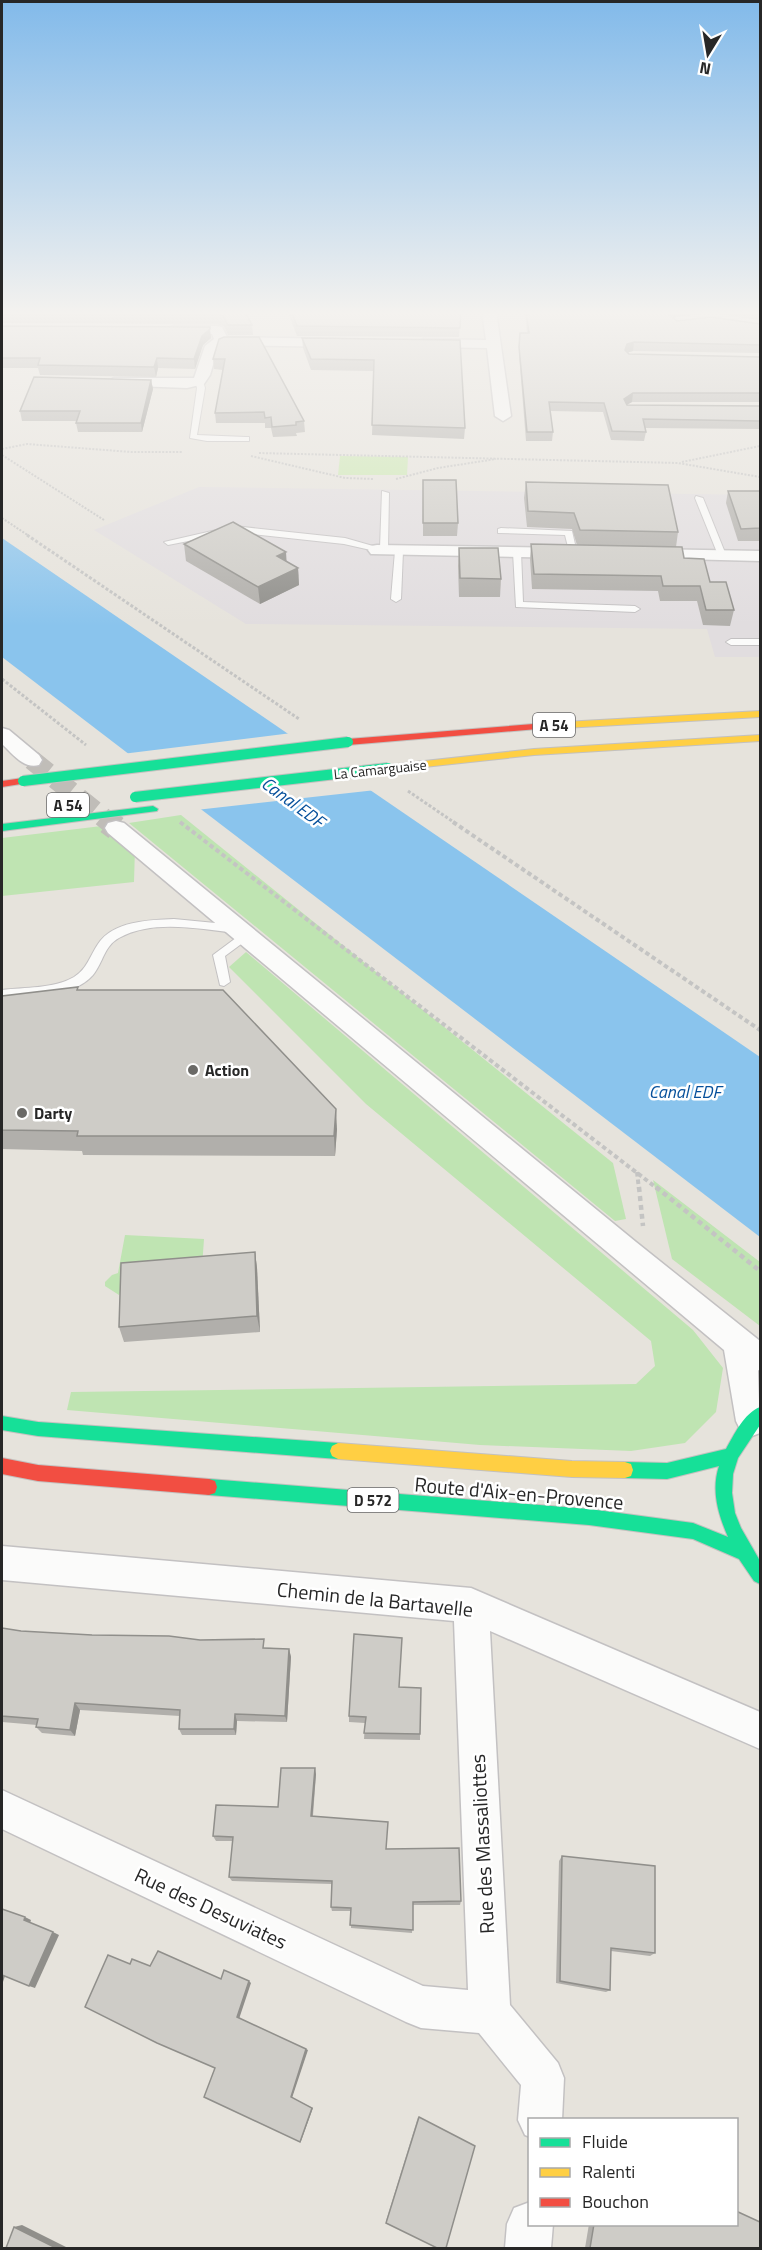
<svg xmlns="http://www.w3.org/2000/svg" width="762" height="2250" viewBox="0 0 762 2250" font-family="'Titillium Web',sans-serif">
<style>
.industrial{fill:#e1dddf}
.green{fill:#bfe4b2}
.pitch{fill:#cae8af}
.water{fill:#8ac4ed}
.pier{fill:#e6e3dc}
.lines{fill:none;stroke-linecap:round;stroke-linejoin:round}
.street-tunnel-far1{stroke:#c0bdb8;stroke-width:20;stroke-dasharray:20 10;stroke-linecap:butt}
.street-tunnel{stroke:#c0bdb8;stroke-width:25;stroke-dasharray:25 13;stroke-linecap:butt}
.lane-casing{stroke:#c3c1c2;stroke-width:2}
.street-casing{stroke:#c3c1c2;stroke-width:3}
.fast-casing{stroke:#c3c1bf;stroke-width:2}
.slow-casing{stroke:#c3c1bf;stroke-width:2}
.jam-casing{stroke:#c3c1bf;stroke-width:2}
.path-far3{stroke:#c4c4c3;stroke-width:2;stroke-dasharray:2 1.5;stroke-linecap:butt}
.path-far2{stroke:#c4c4c3;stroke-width:3;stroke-dasharray:3 2;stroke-linecap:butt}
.path-far1{stroke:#c4c4c3;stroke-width:4;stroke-dasharray:4.5 3;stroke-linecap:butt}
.path{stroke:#c4c4c3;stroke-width:4.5;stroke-dasharray:5 4;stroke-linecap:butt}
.lane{fill:#fbfbfa;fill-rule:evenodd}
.street{fill:#fbfbfa;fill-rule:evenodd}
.fast{fill:#16e098;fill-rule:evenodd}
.slow{fill:#ffcf43;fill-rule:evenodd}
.jam{fill:#f24e42;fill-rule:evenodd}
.fast-bridge-casing{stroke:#c3c1bf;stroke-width:12;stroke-linecap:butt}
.fast-bridge{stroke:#16e098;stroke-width:10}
.wall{fill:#b1afab}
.shaded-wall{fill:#908f8b}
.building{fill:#ceccc7;stroke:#908f8b;stroke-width:1.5}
.poi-dot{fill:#6a6966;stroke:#fff;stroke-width:2}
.labels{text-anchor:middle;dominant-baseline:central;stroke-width:5;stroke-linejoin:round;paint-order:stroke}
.far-street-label{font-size:14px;fill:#272727;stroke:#fff}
.shield{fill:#fff;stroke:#686868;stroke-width:1.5}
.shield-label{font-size:15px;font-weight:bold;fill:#272727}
.poi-label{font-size:16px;font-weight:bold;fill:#272727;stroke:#fff;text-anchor:start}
.water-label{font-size:18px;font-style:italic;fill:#06509b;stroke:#fff}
.near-street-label{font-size:20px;fill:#272727;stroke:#fff}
</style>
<rect width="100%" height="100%" fill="#e6e3dc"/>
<!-- industrial -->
<polygon class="industrial" points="199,487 760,495 760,657 715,657 707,629 246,624 94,530"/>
<!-- green -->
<g class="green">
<polygon points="181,815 613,1163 626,1219 615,1221 129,823"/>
<polygon points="110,825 135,848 134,882 2,896 2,838"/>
<polygon points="246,952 693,1330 723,1368 716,1412 685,1443 631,1451 480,1445 67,1410 71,1392 636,1384 655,1366 651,1341 366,1104 229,967"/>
<polygon points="653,1180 760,1262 760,1326 672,1259"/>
<polygon points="125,1235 204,1239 202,1267 129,1273 119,1295 105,1286 105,1282 112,1275 118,1273"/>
</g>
<!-- pitch -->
<polygon class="pitch" points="340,456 408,457 407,475 338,475"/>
<!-- water -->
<polygon class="water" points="2,538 760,1057 760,1237 2,657"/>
<!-- pier -->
<polygon class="pier" points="292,733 376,790 196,810 122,754"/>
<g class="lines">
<!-- street-tunnel-far1 -->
<polyline class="street-tunnel-far1" points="32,760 110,823"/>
<!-- street-tunnel -->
<polyline class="street-tunnel" points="108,822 116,828"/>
<!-- lane casing -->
<g class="lane-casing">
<g id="lane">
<polygon points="199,379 203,381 205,388 197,435 246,437 249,437 249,441 207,441 190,438 197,388 195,381"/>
<polygon points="382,491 389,493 388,550 384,553 344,544 234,532 168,545 164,542 234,526 345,538 380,548"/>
<polygon points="696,496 703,498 726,555 725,557 718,555 695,498"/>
<polygon points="501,528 572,531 577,553 570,555 565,535 498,533 498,529"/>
<polygon points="399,548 403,551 401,599 396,602 391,599 395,551"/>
<polygon points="517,549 521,552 523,602 635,606 640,609 635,612 516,607 513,552"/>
<polygon points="760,639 760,645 731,645 726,642 731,639"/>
<path d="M174,919L236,925L242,929L236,933C199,929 153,919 119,938C104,946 103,963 93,975C73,998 29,997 2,998V990C25,987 53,989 74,977C87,969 90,956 98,944C113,921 149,920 174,919Z"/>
<polygon points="244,932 248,933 250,936 248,939 225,956 230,982 224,986 220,985 213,955"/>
</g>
</g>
<!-- street casing -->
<g class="street-casing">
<g id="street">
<polygon points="482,311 496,311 511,416 503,421 495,416 487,348 423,347 416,343 423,339 486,340"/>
<polygon points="173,326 217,326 222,327 227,337 340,339 347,343 340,347 224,345 218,348 210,375 204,384 187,388 109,385 107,382 114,378 194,378 205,346 214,339 212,334 168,333 166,330"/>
<polygon points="377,545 567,548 573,549 576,553 573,557 567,558 371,554 368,550 371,546"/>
<polygon points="648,549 760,551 760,561 642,558 639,554 642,550"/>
<path d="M2,728L9,730L39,755L42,760L39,765C23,769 13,754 2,744Z"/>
<polygon points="116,821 124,823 636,1242 760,1341 760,1371 758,1370 760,1433 752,1436 741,1431 736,1421 724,1350 108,833 105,828 108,823"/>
<polygon points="2,1546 471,1588 760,1712 760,1749 490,1631 510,2005 558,2063 564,2078 562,2120 530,2120 530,2137 525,2135 518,2120 521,2085 479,2033 421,2028 406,2022 2,1829 2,1790 423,1986 468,1990 454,1621 2,1580"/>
<polygon points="530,2202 530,2224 553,2224 551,2248 505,2248 507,2224 514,2208"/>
</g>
</g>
<!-- fast casing -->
<g class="fast-casing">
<g id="fast">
<polygon points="153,806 158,809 157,811 2,831 2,824"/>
<path d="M760,1407V1425L738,1458L733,1474L732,1493L735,1513L741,1528L760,1561V1584L754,1581L739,1559L693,1539L589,1525L209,1495L203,1493L201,1487L203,1481L209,1479L589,1509L693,1523L728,1537C718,1514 711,1490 719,1466L667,1479L625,1478L619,1476L617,1470L619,1464L625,1462L667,1463L726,1449C734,1435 744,1413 760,1407Z"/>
<polygon points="2,1416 38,1422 338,1443 344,1446 346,1451 344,1456 338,1459 38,1436 2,1430"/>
</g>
</g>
<!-- slow casing -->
<g class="slow-casing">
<g id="slow">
<polygon points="760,711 760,717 546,729 541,726 546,723"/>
<polygon points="760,735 760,741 534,755 388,771 383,768 388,765 534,749"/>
<polygon points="338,1443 572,1461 625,1462 631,1464 633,1470 631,1476 625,1478 572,1477 338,1459 332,1456 330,1451 332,1446"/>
</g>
</g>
<!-- jam casing -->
<g class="jam-casing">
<g id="jam">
<polygon points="546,723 550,724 550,728 348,745 343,742 348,739"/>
<polygon points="23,778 27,779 27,783 2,787 2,781"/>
<polygon points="2,1458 38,1465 209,1479 215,1481 217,1487 215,1493 209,1495 38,1481 2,1474"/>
</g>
</g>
<!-- path-far3 -->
<g class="path-far3">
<polyline points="2,449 27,444 131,452 183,452"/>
<polyline points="259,453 678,463 760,477"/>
<polyline points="2,455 104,520"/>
<polyline points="251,456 345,478 373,479"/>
<polyline points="682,462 760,446"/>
<polyline points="396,479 438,468 496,459"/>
<polyline points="2,518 29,536"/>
</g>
<!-- path-far2 -->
<g class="path-far2">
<polyline points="27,535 299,719"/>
<polyline points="2,679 86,745"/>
<polyline points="408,791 455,823"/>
</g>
<!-- path-far1 -->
<g class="path-far1">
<polyline points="180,822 658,1189"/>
<polyline points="453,822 760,1030"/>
<polyline points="637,1172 639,1189"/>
</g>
<!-- path -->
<g class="path">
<polyline points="639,1187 643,1226"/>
<polyline points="656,1187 760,1271"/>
</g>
<!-- lane -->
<use href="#lane" class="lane"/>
<!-- street -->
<use href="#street" class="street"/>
<!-- fast -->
<use href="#fast" class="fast"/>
<!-- slow -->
<use href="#slow" class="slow"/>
<!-- jam -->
<use href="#jam" class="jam"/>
<!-- fast-bridge casing -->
<g class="fast-bridge-casing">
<g id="fast-bridge">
<polyline points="23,781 348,742"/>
<polyline points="135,797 388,768"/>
</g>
</g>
<!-- fast-bridge -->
<use href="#fast-bridge" class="fast-bridge"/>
</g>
<!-- wall -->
<g class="wall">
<polygon points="2,310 244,310 252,325 253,335 228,335 224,326 217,324 2,323"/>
<polygon points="287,310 461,310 459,337 297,336"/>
<polygon points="525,310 760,310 760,320 709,313 676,317 674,319 677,321 760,324 760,353 633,351 628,352 629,354 760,357 760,404 760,402 632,402 627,405 760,406 760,429 645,428 646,432 644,441 611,440 603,412 550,411 553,432 552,441 526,441 519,355 520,333 527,333"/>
<polygon points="2,326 211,338 203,345 195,369 158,368 156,377 40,375 38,368 2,368"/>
<polygon points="302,338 460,340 465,428 464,439 372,435 374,371 311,370 303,348"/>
<polygon points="219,339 304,421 305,432 296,433 297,436 273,437 271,428 265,428 265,423 216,423 215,413 223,370 214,369 213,359"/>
<polygon points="151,380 153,389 142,432 78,432 76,423 77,421 22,421 20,411"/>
<polygon points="423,480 458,523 457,536 423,536"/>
<polygon points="526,482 678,532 676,547 684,558 710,582 734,610 730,626 703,625 697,601 660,601 658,591 532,589 530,559 531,544 577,545 572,529 527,527 524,498"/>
<polygon points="728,491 760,491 760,541 738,541 726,503"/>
<polygon points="184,544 286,561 298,568 299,585 260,604 186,561"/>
<polygon points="459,548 501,579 500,597 459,597 458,566"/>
<polygon points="79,990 337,1129 335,1156 83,1155 82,1151 2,1149 2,996"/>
<polygon points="255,1252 257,1268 260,1332 124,1342 119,1327"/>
<polygon points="2,1628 21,1631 289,1649 291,1657 287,1722 237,1721 236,1735 182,1735 179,1729 180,1716 80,1710 75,1736 42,1733 36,1727 37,1725 2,1722"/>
<polygon points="399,1687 420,1734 420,1740 364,1739 365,1723 349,1722 349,1716"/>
<polygon points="316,1774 313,1816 386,1849 461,1901 460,1905 413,1905 412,1933 351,1928 351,1911 332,1911 331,1907 332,1884 232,1881 229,1877 233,1841 216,1841 213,1836 278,1807"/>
<polygon points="562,1856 655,1953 650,1956 611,1951 610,1990 606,1992 556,1983 559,1861"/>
<polygon points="418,2117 419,2117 386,2223 386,2221"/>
<polygon points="589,2224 736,2224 760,2248 585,2248"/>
</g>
<!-- shaded-wall -->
<g class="shaded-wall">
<polygon points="675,310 709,310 709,313 676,317 668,324 669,315"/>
<polygon points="210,329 211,338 203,345 195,369 194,359 202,336"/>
<polygon points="634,342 633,351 626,353 625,350 627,344"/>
<polygon points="157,358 158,368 156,377 154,367"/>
<polygon points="151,380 153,389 142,432 141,423"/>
<polygon points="633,393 632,402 622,407 624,399"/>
<polygon points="286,552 287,569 277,556"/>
<polygon points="298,568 299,585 260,604 258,587"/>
<polygon points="336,1109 337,1129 335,1156 334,1136"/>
<polygon points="255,1252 257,1268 260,1332 257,1316"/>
<polygon points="289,1649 291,1657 287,1722 285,1716"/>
<polygon points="75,1703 80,1710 75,1736 70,1730"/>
<polygon points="235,1714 237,1721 236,1735 234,1729"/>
<polygon points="315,1768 316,1774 312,1821 311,1816"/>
<polygon points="25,1917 31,1920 30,1923 24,1920"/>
<polygon points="53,1932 59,1935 35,1988 29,1986"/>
<polygon points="2,1975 5,1976 2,1985"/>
<polygon points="249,1981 251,1983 239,2019 237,2017"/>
<polygon points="306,2049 308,2050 292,2098 313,2108 301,2141 300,2142 291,2097"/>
<polygon points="22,2225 68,2248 56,2248 14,2227"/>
</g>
<!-- building -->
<g class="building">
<polygon points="2,310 244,310 252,325 228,325 223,316 216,314 2,314"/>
<polygon points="291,310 461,310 460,328 297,326"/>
<polygon points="526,310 675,310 669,315 677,321 711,317 760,324 760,345 634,342 627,344 625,350 629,354 760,357 760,393 633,393 624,399 627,405 760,406 760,421 643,419 646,432 612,431 604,403 549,402 553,432 527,432 519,347 520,333 529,333"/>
<polygon points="2,326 210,327 210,329 202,336 194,359 157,358 154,367 38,365 40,358 2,358"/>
<polygon points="224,337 259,337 304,421 296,422 296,425 272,427 271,417 265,418 264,412 215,413 225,359 213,359 219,339"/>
<polygon points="302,338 460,340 465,428 372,425 374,360 311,359"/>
<polygon points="34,377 151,380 141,423 76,423 80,411 20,411"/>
<polygon points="423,480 456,480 458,523 423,523"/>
<polygon points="526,482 668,485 678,532 580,530 574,513 528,511"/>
<polygon points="728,491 760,491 760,528 741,529"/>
<polygon points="233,522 286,552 277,556 298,568 258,587 184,544"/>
<polygon points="531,544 682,547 684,558 704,559 710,582 726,582 734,610 706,610 700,586 663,586 661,576 534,574"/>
<polygon points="459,548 498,548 501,579 460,578"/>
<polygon points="78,987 77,990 223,990 336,1109 334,1136 77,1136 78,1131 2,1130 2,996"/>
<polygon points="255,1252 257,1316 119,1327 121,1263"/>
<polygon points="2,1628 21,1631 92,1635 169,1636 200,1640 264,1639 263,1648 289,1649 285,1716 235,1714 234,1729 179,1729 180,1710 75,1703 70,1730 36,1727 38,1719 2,1716"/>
<polygon points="354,1634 402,1638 399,1687 421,1688 420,1734 364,1733 366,1717 349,1716"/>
<polygon points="281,1768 315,1768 311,1816 388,1822 386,1849 459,1848 461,1901 413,1902 413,1930 350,1925 351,1908 331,1907 332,1881 229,1877 233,1837 213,1836 216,1805 278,1807"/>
<polygon points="562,1856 655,1866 655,1953 611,1948 610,1990 560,1981"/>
<polygon points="2,1909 25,1917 24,1920 53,1932 29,1986 2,1975"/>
<polygon points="158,1951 221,1979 224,1970 249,1981 237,2017 306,2049 291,2097 312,2108 300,2142 204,2097 215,2068 157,2043 85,2007 108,1955 130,1964 132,1959 150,1966"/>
<polygon points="419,2117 475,2146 446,2248 437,2248 386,2223"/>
<polygon points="736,2211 760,2222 760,2248 590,2248 594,2224 736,2224"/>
<polygon points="14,2227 56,2248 6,2248"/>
</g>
<!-- sky -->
<linearGradient id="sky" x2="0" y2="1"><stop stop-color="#82baea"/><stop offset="0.5" stop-color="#f4f2ef"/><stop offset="1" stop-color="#f4f2ef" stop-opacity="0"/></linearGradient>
<rect width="762" height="626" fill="url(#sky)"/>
<!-- markers -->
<g class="poi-dot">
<circle cx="193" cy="1070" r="6"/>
<circle cx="22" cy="1113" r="6"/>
</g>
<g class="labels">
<!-- far-street labels -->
<g class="far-street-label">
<text transform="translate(380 769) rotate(-6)">La Camarguaise</text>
</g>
<!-- shield labels -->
<g class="shield">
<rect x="533" y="713" width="42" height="24" rx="4.5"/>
<rect x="47" y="793" width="42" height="24" rx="4.5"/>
<rect x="347.5" y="1488" width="51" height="24" rx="4.5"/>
</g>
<g class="shield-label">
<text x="554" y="725">A 54</text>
<text x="68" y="805">A 54</text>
<text x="373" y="1500">D 572</text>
</g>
<!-- poi labels -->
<g class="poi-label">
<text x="205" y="1070">Action</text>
<text x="34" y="1113">Darty</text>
</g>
<!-- water labels -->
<g class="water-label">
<text transform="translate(293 802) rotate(36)">Canal EDF</text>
<text x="685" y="1091">Canal EDF</text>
</g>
<!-- near-street labels -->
<g class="near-street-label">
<text transform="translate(519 1493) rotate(5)">Route d'Aix-en-Provence</text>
<text transform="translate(375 1599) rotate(6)">Chemin de la Bartavelle</text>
<text transform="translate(482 1844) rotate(-93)">Rue des Massaliottes</text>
<text transform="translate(211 1908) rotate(25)">Rue des Desuviates</text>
</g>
</g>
<!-- border -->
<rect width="762" height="2250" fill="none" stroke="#272727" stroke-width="6"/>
<!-- legend -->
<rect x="528" y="2118" width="210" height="108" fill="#ffffff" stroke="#a9a9a9" stroke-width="1.5"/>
<rect x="540" y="2138" width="30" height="9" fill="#16e098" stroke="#a9a9a9" stroke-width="1.5"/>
<text x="582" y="2148" font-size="18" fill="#272727">Fluide</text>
<rect x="540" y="2168" width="30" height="9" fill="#ffcf43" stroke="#a9a9a9" stroke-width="1.5"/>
<text x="582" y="2178" font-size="18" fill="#272727">Ralenti</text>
<rect x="540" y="2198" width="30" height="9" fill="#f24e42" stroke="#a9a9a9" stroke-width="1.5"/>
<text x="582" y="2208" font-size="18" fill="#272727">Bouchon</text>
<!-- north arrow -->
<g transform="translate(708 54) rotate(191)" stroke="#ffffff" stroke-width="4.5" paint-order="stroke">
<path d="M0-4.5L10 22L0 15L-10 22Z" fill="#272727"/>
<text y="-9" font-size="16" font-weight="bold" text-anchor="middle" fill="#272727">N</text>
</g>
</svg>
